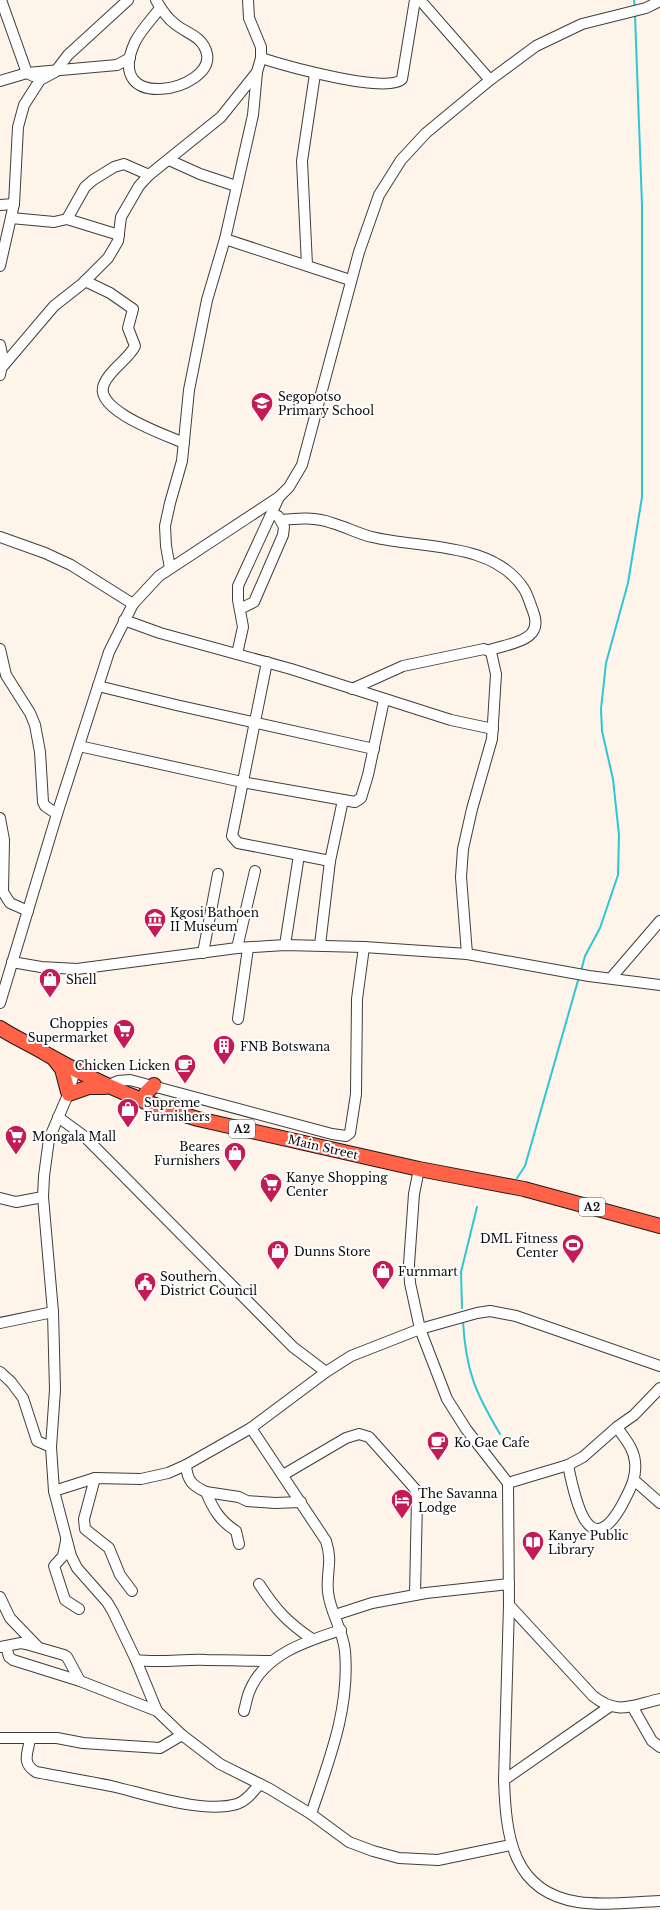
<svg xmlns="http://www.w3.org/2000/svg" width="660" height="1910" viewBox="0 0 660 1910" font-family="'Libre Baskerville',serif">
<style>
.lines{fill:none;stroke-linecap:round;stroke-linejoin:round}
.stream{stroke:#2bc7d7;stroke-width:2}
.minor-casing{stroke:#3e3e3e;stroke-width:12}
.highway-casing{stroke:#1c1c1c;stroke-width:16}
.minor{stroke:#fff;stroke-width:10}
.highway{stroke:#ff6247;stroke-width:14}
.labels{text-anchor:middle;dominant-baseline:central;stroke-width:4;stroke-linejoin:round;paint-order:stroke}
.shield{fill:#fff;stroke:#545454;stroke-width:1}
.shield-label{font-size:11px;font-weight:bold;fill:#0b0b0b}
.poi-label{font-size:12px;fill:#0b0b0b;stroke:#fff;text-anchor:start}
.street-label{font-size:12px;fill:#0b0b0b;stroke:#fff}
</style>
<rect width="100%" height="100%" fill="#fff4e9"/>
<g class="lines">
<!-- stream -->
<g class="stream">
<polyline points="634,0 635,7"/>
<polyline points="581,971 585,956 600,928 618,875 619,835 613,779 602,731 601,709 606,663 628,583 642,497 642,205 635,15"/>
<polyline points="517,1178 525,1166 579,977"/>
<polyline points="462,1308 461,1272 477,1207"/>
<path d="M463,1322C466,1371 475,1392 500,1434"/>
</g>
<!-- minor casing -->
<g class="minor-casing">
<g id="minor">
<polyline points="1,0 27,73 33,76"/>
<path d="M156,0C161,9 167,18 175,24C187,34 203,36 207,54C214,91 102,114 135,42C141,30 152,19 160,8"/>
<polyline points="420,0 490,80"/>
<path d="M261,58C283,65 388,95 402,79L415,0"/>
<polyline points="0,81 27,73 117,65 130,58"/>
<polyline points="169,160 200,174 236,186"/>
<polyline points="0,205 14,204"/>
<polyline points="11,218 54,222 67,219 119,235"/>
<polyline points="67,219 85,187 93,180 114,167 124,164 149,175"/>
<polyline points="225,239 350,280"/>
<polyline points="307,265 302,161 315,74"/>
<polyline points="0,266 14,204 18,127 24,105 40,80 55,72 68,55 128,0"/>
<path d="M85,281L110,293L133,309L128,328L135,346C128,360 110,369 104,384C92,410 166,435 184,443"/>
<polyline points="0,345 3,359 0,375"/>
<polyline points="3,366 54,306 82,284 108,258 118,241 121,217 139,186 149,175 221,117 257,72 261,58 261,47 249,18 248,0"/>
<path d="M281,520C299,518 316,517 332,523C346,527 359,534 372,537C421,549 493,541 524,589C528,595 530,604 533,611C545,641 511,643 490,650"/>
<polyline points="0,537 45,553 71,565 133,604"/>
<polyline points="170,568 166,546 165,526 170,503 182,461 189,390 207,300 225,239 253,115 257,72"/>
<polyline points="240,609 254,602 283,535 284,527 278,516"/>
<polyline points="124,620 160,633 291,669 451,720 493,729"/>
<polyline points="0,649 6,675 30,713 35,725 40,752 43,802 45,806 57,814"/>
<polyline points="237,654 243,627 238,600 238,586 279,497"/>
<polyline points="267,662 232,836 238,843 330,861"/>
<polyline points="98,686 176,705 374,749"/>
<polyline points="352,689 403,666 484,649 491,652 496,674 492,739 472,809 463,849 461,877 467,954"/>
<polyline points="79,746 242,782 355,802 361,798 368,775 384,700"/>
<polyline points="0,818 4,840 3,892 10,903 28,911"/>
<polyline points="285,945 299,855"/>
<polyline points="320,945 330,861 343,800"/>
<polyline points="237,948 255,871"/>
<polyline points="203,953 218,874"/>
<polyline points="12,962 41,967 77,969 237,948 285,945 364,947 467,954 589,976 660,985"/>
<polyline points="611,978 660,921"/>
<polyline points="0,1003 57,814 109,652 133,604 159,576 279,497 289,487 302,465 359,252 379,195 401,160 426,133 490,80 536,46 582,24 646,8 660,1"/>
<polyline points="238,1019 248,948"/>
<polyline points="75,1071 67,1097 49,1139 44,1176 43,1197 53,1312 55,1390 51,1447 54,1491 71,1556 77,1568 107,1602 113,1612 136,1660 157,1711 182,1735 220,1764 270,1789 311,1814 349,1842 373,1851 399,1858 438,1860 511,1845"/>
<polyline points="106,1086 118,1081 130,1080 332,1134 346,1136 350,1133 356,1094 357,999 364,947"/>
<polyline points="58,1117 84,1136 293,1347 326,1372"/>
<polyline points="419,1169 414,1194 409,1264 410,1283 420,1329 447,1399 466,1429 508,1483"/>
<polyline points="0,1198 16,1202 43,1197"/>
<polyline points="0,1323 53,1312"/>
<polyline points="0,1372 11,1382 23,1398 37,1441 51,1447"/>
<path d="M251,1428L326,1541C333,1563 326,1571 328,1592C330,1612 343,1630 345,1651C350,1709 329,1760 311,1814"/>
<path d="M186,1465C187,1481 193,1486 206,1492C213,1509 220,1521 236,1531L239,1544"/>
<path d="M568,1465C574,1495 588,1566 622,1505C629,1491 637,1479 635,1462C634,1448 624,1438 617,1427"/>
<polyline points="283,1475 346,1438 359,1434 369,1437 409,1482 415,1489 417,1498 415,1595"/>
<polyline points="95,1478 84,1519 85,1529 109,1548 120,1575 132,1591"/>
<polyline points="634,1480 660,1503"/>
<path d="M508,1483L509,1605L504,1780C506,1836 512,1892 578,1902C604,1906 633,1902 660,1901"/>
<polyline points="508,1483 568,1465 583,1457 617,1427 634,1415 660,1388"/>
<polyline points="54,1491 95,1478 141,1479 168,1473 186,1465 251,1428 326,1372 351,1356 420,1329 477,1313 490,1311 516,1316 660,1366"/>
<polyline points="206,1492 239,1497 247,1501 275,1503 301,1502"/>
<polyline points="66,1541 63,1556 54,1566 65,1600 79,1609"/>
<path d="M259,1584C276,1610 287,1622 312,1639"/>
<polyline points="0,1597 10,1618 37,1646"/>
<path d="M509,1605L593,1696C618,1716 633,1705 660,1699"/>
<polyline points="335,1615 372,1603 426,1593 509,1584"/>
<polyline points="6,1646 9,1657 13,1660 80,1681"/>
<polyline points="0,1647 21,1643 26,1644 64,1655 67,1657 80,1681 157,1711"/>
<path d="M136,1660C160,1663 183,1659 207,1660C229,1660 250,1661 272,1661"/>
<polyline points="632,1706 652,1741 660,1747"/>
<path d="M244,1711C246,1704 247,1696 250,1690C265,1654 307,1641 341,1630"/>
<polyline points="0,1738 57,1738 83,1743 160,1748 182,1735"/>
<path d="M30,1739C28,1753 21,1763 36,1772C61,1777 86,1781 111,1786C146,1794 202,1814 237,1804C247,1801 253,1791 260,1784"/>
<polyline points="504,1780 609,1707"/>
</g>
</g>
<!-- highway casing -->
<g class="highway-casing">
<g id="highway">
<path d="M0,1028C15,1038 32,1045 48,1055C96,1082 145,1104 198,1119L419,1169L524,1189L660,1226"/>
<polyline points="55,1060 62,1069 68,1092"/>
<polyline points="69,1094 89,1087 105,1087"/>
<polyline points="145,1102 146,1093 154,1085"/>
</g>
</g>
<!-- minor -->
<use href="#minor" class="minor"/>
<!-- highway -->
<use href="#highway" class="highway"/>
</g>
<!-- icons -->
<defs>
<g id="school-pin" transform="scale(1.15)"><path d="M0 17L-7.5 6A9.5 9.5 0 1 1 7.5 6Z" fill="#c41a56" stroke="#fff"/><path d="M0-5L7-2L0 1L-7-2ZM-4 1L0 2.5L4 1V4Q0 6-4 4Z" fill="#fff"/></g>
<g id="museum-pin" transform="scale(1.15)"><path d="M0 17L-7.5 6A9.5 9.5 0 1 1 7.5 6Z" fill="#c41a56" stroke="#fff"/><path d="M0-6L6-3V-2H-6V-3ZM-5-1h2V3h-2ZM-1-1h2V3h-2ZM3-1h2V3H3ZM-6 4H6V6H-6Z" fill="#fff"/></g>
<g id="shop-pin" transform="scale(1.15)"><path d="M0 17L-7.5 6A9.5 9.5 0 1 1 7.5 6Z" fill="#c41a56" stroke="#fff"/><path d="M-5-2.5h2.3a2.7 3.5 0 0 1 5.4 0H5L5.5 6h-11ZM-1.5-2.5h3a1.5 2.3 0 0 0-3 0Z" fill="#fff"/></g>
<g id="supermarket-pin" transform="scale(1.15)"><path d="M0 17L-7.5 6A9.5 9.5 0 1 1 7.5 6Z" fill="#c41a56" stroke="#fff"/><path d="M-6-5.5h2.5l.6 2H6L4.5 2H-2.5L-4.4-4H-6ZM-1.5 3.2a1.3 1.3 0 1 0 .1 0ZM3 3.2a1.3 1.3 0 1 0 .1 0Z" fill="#fff"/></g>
<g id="building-pin" transform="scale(1.15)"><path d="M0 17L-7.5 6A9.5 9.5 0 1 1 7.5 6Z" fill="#c41a56" stroke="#fff"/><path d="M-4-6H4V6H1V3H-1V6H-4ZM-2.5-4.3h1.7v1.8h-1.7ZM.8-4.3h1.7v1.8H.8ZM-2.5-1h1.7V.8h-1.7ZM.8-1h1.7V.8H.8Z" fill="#fff"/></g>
<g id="cafe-pin" transform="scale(1.15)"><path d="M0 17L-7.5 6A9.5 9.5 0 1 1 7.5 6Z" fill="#c41a56" stroke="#fff"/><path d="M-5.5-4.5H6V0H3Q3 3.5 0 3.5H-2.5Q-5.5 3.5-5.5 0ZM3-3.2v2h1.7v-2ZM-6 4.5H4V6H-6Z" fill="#fff"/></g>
<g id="stadium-pin" transform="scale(1.15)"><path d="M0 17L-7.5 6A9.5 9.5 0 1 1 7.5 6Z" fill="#c41a56" stroke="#fff"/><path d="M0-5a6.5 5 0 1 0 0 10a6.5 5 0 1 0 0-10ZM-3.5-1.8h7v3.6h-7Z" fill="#fff"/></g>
<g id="civic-pin" transform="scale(1.15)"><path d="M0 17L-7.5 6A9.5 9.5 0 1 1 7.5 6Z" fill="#c41a56" stroke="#fff"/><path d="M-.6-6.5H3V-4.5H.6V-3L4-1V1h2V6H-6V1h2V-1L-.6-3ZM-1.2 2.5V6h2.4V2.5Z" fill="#fff"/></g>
<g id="hotel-pin" transform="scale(1.15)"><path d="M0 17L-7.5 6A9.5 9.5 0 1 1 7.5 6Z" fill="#c41a56" stroke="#fff"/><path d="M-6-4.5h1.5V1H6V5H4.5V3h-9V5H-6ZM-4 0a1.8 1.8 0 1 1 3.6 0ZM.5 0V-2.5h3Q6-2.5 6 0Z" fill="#fff"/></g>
<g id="library-pin" transform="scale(1.15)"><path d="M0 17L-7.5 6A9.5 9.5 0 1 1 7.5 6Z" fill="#c41a56" stroke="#fff"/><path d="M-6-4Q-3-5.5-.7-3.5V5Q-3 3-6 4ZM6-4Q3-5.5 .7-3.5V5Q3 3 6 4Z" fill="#fff"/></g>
</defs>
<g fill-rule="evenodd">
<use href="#school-pin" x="262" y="403"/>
<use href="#museum-pin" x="155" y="919"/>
<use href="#shop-pin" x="50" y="979"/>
<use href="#supermarket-pin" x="124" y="1030"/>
<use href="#building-pin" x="224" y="1046"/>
<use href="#cafe-pin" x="185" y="1065"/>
<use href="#shop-pin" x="128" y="1109"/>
<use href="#supermarket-pin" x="16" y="1136"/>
<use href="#shop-pin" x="235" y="1153"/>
<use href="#supermarket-pin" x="271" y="1184"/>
<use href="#stadium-pin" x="573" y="1245"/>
<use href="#shop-pin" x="278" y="1251"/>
<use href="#shop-pin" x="383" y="1271"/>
<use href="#civic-pin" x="145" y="1283"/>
<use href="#cafe-pin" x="438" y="1442"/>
<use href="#hotel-pin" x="402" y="1500"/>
<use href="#library-pin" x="533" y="1542"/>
</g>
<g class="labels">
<!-- shield labels -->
<g class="shield">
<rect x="229" y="1120" width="26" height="18" rx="3"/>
<rect x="579" y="1198" width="26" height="18" rx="3"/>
</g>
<g class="shield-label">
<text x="242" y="1129">A2</text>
<text x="592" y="1207">A2</text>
</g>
<!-- poi labels -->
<g class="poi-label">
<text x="278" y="396">Segopotso<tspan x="278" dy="14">Primary School</tspan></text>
<text x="170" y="912">Kgosi Bathoen<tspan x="170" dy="14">II Museum</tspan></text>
<text x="66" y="979">Shell</text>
<text x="108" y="1023" text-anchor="end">Choppies<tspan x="108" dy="14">Supermarket</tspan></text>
<text x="240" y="1046">FNB Botswana</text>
<text x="170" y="1065" text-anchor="end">Chicken Licken</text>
<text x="144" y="1102">Supreme<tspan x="144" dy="14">Furnishers</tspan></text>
<text x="32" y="1136">Mongala Mall</text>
<text x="220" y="1146" text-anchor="end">Beares<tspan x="220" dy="14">Furnishers</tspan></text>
<text x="286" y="1177">Kanye Shopping<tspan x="286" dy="14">Center</tspan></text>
<text x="558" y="1238" text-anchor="end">DML Fitness<tspan x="558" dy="14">Center</tspan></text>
<text x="294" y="1251">Dunns Store</text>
<text x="398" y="1271">Furnmart</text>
<text x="160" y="1276">Southern<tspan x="160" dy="14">District Council</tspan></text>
<text x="454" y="1442">Ko Gae Cafe</text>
<text x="418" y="1493">The Savanna<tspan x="418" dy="14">Lodge</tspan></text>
<text x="548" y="1535">Kanye Public<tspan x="548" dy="14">Library</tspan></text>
</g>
<!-- street labels -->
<g class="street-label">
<text transform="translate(323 1147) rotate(13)">Main Street</text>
</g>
</g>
</svg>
